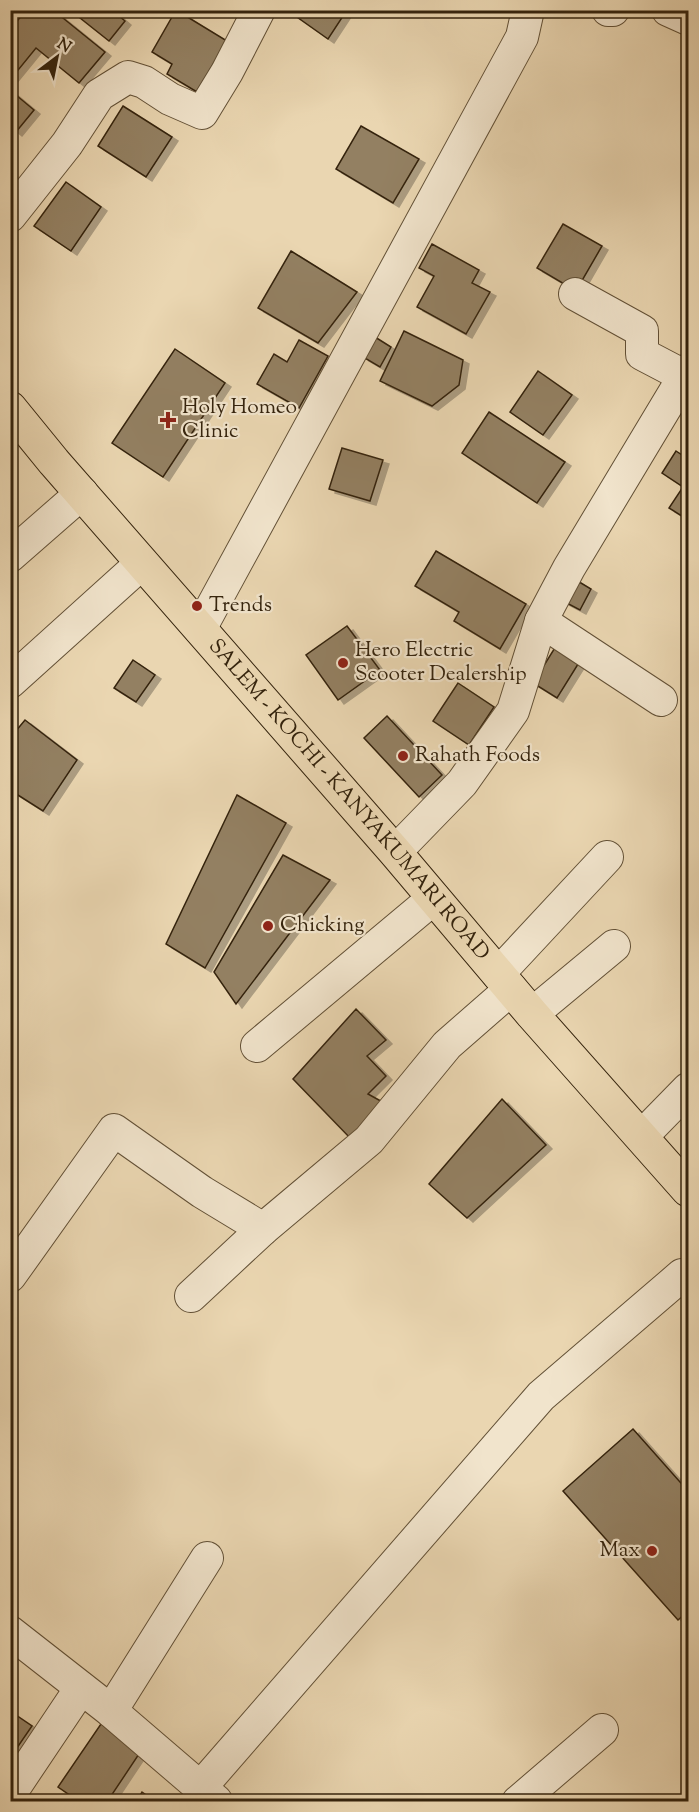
<svg xmlns="http://www.w3.org/2000/svg" width="699" height="1812" viewBox="0 0 699 1812" font-family="'Sorts Mill Goudy',serif">
<style>
.building{fill:#938062;stroke:#34230d;stroke-width:1.5;filter:url(#shadow)}
.lines{fill:none;stroke-linecap:round;stroke-linejoin:round}
.street-casing{stroke:#625036;stroke-width:34}
.primary-casing{stroke:#34230d;stroke-width:35}
.street{stroke:#f1e4cc;stroke-width:32}
.primary{stroke:#ead6b1;stroke-width:33}
.poi-dot{fill:#8f2418;stroke:#f1e4cc;stroke-width:2}
.labels{text-anchor:middle;dominant-baseline:central;stroke-width:4.5;stroke-linejoin:round;paint-order:stroke}
.poi-label{font-size:21px;fill:#34230d;stroke:#f1e4cc;text-anchor:start}
.street-label{font-size:21px;fill:#34230d;stroke:#f1e4cc}
</style>
<defs>
<filter id="shadow"><feDropShadow dx="6" dy="4" stdDeviation="0" flood-color="#0004"/></filter>
</defs>
<rect width="100%" height="100%" fill="#ead6b1"/>
<filter id="stains"><feTurbulence type="fractalNoise" baseFrequency=".00333" numOctaves="4"/><feColorMatrix values="0 0 0 0 .2 0 0 0 0 .09 0 0 0 0 .02 0 0 0 .5 -.17"/></filter>
<radialGradient id="worn" r=".72"><stop offset=".6" stop-color="#630" stop-opacity="0"/><stop offset="1" stop-color="#630" stop-opacity=".3"/></radialGradient>
<!-- building -->
<g class="building">
<polygon points="26,10 53,10 105,52 79,83 36,48 10,80 10,30"/>
<polygon points="70,10 112,10 125,21 109,41"/>
<polygon points="176,10 227,41 197,92 167,74 172,64 152,52"/>
<polygon points="287,10 347,10 328,39"/>
<polygon points="10,90 34,110 16,132 10,127"/>
<polygon points="123,106 172,137 146,177 98,146"/>
<polygon points="361,126 419,159 393,203 336,169"/>
<polygon points="66,182 101,207 71,251 34,226"/>
<polygon points="563,224 602,246 576,291 537,268"/>
<polygon points="432,244 479,270 472,283 490,292 466,334 417,307 434,276 419,268"/>
<polygon points="291,251 357,292 318,343 258,308"/>
<polygon points="404,331 463,360 459,385 432,406 380,381"/>
<polygon points="375,337 391,347 380,367 363,357"/>
<polygon points="299,340 328,356 299,408 257,384 274,354 287,362"/>
<polygon points="175,349 225,383 163,477 112,443"/>
<polygon points="538,371 572,395 543,435 510,412"/>
<polygon points="489,412 565,462 537,503 462,453"/>
<polygon points="342,448 383,460 370,501 329,489"/>
<polygon points="676,451 688,459 688,520 669,508 683,487 662,473"/>
<polygon points="436,551 526,604 500,649 454,621 459,612 415,586"/>
<polygon points="571,577 591,589 580,610 559,599"/>
<polygon points="347,626 380,670 338,700 306,655"/>
<polygon points="556,646 580,661 557,698 533,683"/>
<polygon points="133,660 155,675 136,702 114,688"/>
<polygon points="458,683 494,707 469,745 433,721"/>
<polygon points="387,716 442,775 419,797 364,738"/>
<polygon points="25,720 77,760 43,811 10,790 10,738"/>
<polygon points="237,795 286,823 205,968 166,944"/>
<polygon points="283,855 330,880 236,1004 214,972"/>
<polygon points="356,1009 386,1040 367,1056 386,1076 368,1094 388,1105 352,1140 293,1079"/>
<polygon points="502,1099 546,1145 467,1218 429,1184"/>
<polygon points="633,1429 688,1491 688,1611 678,1620 563,1491"/>
<polygon points="10,1711 32,1726 10,1758"/>
<polygon points="103,1721 143,1748 107,1802 80,1802 58,1787"/>
<polygon points="142,1792 156,1802 136,1802"/>
</g>
<g class="lines">
<!-- street casing -->
<g class="street-casing">
<g id="street">
<polyline points="608,10 613,10"/>
<polyline points="668,10 688,19"/>
<polyline points="10,216 67,144 99,95 128,77 144,82 170,99 202,113 227,72 259,10"/>
<polyline points="575,294 642,331 642,354 684,376"/>
<polyline points="10,556 82,493"/>
<polyline points="541,621 661,700"/>
<polyline points="200,629 522,37 528,10"/>
<polyline points="10,682 142,563"/>
<polyline points="395,852 462,783 513,711 541,621 569,568 688,370"/>
<polyline points="498,974 607,857"/>
<polyline points="532,1014 614,946"/>
<polyline points="257,1046 434,898"/>
<polyline points="642,1136 688,1089"/>
<polyline points="10,1276 114,1130 202,1192 263,1229"/>
<polyline points="191,1296 263,1229 369,1140 447,1045 511,989"/>
<polyline points="10,1632 111,1711 216,1801"/>
<polyline points="111,1711 207,1558"/>
<polyline points="200,1788 541,1396 682,1275"/>
<polyline points="10,1794 81,1688"/>
<polyline points="518,1802 602,1730"/>
</g>
</g>
<!-- primary casing -->
<g class="primary-casing">
<g id="primary">
<path id="s1" d="M10,408L54,462L395,852L532,1014L688,1190"/>
</g>
</g>
<!-- street -->
<use href="#street" class="street"/>
<!-- primary -->
<use href="#primary" class="primary"/>
</g>
<!-- markers -->
<g class="poi-dot">
<path d="M165 411h6v6h6v6h-6v6h-6v-6h-6v-6h6z"/>
<circle cx="197" cy="606" r="6"/>
<circle cx="343" cy="663" r="6"/>
<circle cx="403" cy="756" r="6"/>
<circle cx="268" cy="926" r="6"/>
<circle cx="652" cy="1551" r="6"/>
</g>
<g class="labels">
<!-- poi labels -->
<g class="poi-label">
<text x="182" y="408">Holy Homeo<tspan x="182" dy="24">Clinic</tspan></text>
<text x="209" y="606">Trends</text>
<text x="355" y="651">Hero Electric<tspan x="355" dy="24">Scooter Dealership</tspan></text>
<text x="415" y="756">Rahath Foods</text>
<text x="280" y="926">Chicking</text>
<text x="640" y="1551" text-anchor="end">Max</text>
</g>
<!-- street labels -->
<g class="street-label">
<text stroke="none"><textPath href="#s1" startOffset="518">SALEM - KOCHI - KANYAKUMARI ROAD</textPath></text>
</g>
</g>
<!-- margin -->
<rect width="699" height="1812" fill="none" stroke="#ead6b1" stroke-width="36"/>
<rect x="12" y="12" width="675" height="1788" fill="none" stroke="#34230d" stroke-width="3"/>
<rect x="18" y="18" width="663" height="1776" fill="none" stroke="#34230d" stroke-width="1.5"/>
<!-- north arrow -->
<g transform="translate(57 57) rotate(32)" stroke="#f1e4cc" stroke-width="4.5" paint-order="stroke">
<path d="M0-4.5L10 22L0 15L-10 22Z" fill="#34230d"/>
<text y="-9" font-size="16" font-weight="bold" text-anchor="middle" fill="#34230d">N</text>
</g>
<rect width="100%" height="100%" filter="url(#stains)"/>
<rect width="100%" height="100%" fill="url(#worn)"/>
</svg>
